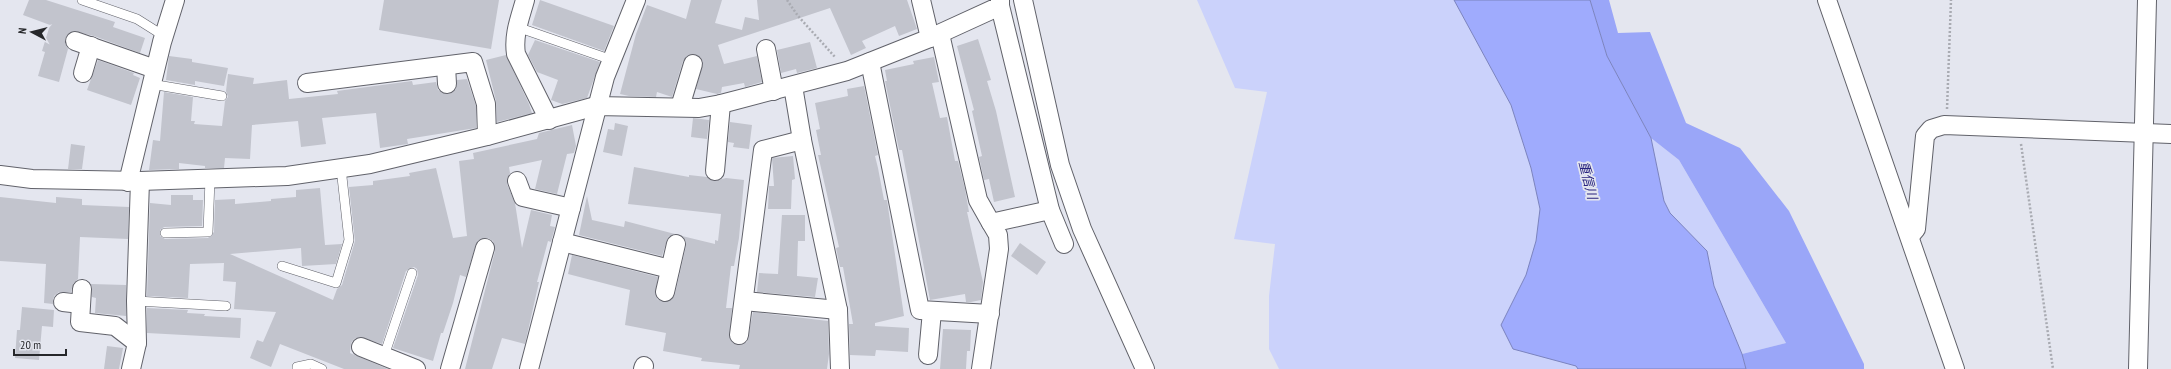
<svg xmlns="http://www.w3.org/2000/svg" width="2171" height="369" viewBox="0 0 2171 369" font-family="'PT Sans Narrow','Noto Sans JP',sans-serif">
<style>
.green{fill:#cbd2fb}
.forest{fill:#9aa6f8}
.water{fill:#9fabfd;stroke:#7b83be}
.building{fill:#c2c4cd}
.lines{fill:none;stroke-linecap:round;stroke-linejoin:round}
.service-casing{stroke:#61626a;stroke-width:10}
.minor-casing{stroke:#61626a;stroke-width:20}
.path{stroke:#a9abb2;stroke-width:2.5;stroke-dasharray:2 2;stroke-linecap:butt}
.service{stroke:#fff;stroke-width:9}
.minor{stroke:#fff;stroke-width:18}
.labels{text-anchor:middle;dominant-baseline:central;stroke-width:3.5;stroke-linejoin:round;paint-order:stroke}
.water-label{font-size:13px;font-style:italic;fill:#28237f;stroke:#e4e6ef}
</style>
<rect width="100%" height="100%" fill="#e4e6ef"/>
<!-- green -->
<g class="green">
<polygon points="1197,0 1454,0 1511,105 1531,168 1540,209 1536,241 1526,275 1501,325 1577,366 1578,369 1279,369 1269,349 1269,296 1275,244 1234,239 1267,92 1235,88"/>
<polygon points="1651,138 1679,160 1786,343 1742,354 1714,286 1707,251 1670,213 1664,201"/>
</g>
<!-- forest -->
<polygon class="forest" points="1590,0 1609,0 1618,33 1650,32 1686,123 1740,148 1789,211 1864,364 1864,369 1746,369 1742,354 1786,343 1679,160 1651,138 1607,56"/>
<!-- water -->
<polygon class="water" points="1454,0 1590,0 1607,56 1651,138 1664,201 1670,213 1707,251 1714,286 1742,354 1746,369 1578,369 1576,366 1513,349 1501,325 1526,275 1536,241 1540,209 1531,168 1511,105"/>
<!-- building -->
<g class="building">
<polygon points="29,0 46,0 115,22 113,27 145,38 140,53 94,36 73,31 65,38 65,43 68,49 59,82 38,76 45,52 42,51 50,25 23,15"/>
<polygon points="384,0 499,0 491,49 379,30"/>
<polygon points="540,0 614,26 604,51 532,25"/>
<polygon points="691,0 722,0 715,23 742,30 745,17 759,20 757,0 907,0 917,29 899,36 895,26 862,41 866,48 851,55 830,8 718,45 724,64 757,56 762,82 745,87 744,83 722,87 721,93 717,94 696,89 703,62 700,57 691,54 683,61 672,97 657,92 656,97 629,96 620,94 636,34 647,5 686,19"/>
<polygon points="978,39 991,80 987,81 996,111 1015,197 994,202 989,179 984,180 979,157 982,156 972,111 974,110 957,46"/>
<polygon points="535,40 600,62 587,98 562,104 551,100 558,80 537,72 528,55"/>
<polygon points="810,42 817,68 797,73 796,69 781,73 777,50"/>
<polygon points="506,55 529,104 532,113 497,122 496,101 486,60"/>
<polygon points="169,56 192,59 192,62 228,68 224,86 195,81 195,85 166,80"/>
<polygon points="934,57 939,82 932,83 940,118 947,117 955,161 958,161 965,189 969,212 967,212 983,282 981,300 971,302 966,302 965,294 930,300 902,150 899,150 885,81 887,81 885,70 914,64 913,61"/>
<polygon points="98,60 134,73 133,75 140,78 131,105 87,90"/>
<polygon points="228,74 254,78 253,84 287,80 289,99 338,94 337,91 412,81 413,85 436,82 438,90 448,94 456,89 457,80 467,79 476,106 476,128 407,139 408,144 380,148 376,113 322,118 326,144 301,147 298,121 252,125 250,159 225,158 224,168 205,168 205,166 179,163 179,169 149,170 153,140 160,141 164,92 193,97 191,121 195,121 194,124 222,126 225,101 228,97 226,91"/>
<polygon points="864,86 878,155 875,156 878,168 884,200 887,200 904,316 875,323 875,326 909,328 908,352 876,350 875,356 850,355 849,324 853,324 843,267 840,267 836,248 839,247 818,155 821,155 816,130 820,129 815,103 848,96 847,89"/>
<polygon points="693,118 709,120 707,139 691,137"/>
<polygon points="730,122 752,125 749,149 733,147 734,143 728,142"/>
<polygon points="615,123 628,126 622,156 603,152 608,129 614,130"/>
<polygon points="572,125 576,146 574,153 567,154 557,194 535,189 542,160 509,167 510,173 507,179 507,184 515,203 522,248 531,210 552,215 550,226 555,227 551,242 548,241 537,282 539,282 525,344 502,338 492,369 465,369 495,251 493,241 488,238 477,241 466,277 460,275 453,303 443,333 441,333 433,361 393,348 418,275 417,269 414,267 406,271 382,344 360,337 354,339 351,343 350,353 388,369 344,369 280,344 271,367 250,358 257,340 263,342 276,312 234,309 236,282 223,281 224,263 190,264 188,298 147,296 150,203 171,205 171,195 193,195 193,200 203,200 202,226 164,227 160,230 160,236 165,239 208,238 214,232 215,200 235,199 235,204 271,201 271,199 296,197 296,190 320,188 325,245 342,244 336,264 302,266 301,248 230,254 333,300 337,289 342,285 355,241 349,187 373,185 373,181 410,176 409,173 436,168 453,238 467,236 459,161 474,159 473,153 537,139 539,133"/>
<polygon points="71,144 85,146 82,169 68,169"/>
<polygon points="793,156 795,179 792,180 791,209 768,209 769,186 774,186 772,158"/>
<polygon points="634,167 689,177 689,175 707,177 714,181 726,178 744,180 739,238 734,266 731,266 726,308 732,308 730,339 738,345 747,342 753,312 828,321 829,354 827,369 739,369 740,365 701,361 702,358 663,351 666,333 625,325 630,290 568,274 572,255 658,277 655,295 658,300 668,302 675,294 686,246 686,241 682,236 715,244 715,240 718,241 721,214 628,204"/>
<polygon points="587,196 592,220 624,227 625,221 675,234 668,237 662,256 575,234 579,235"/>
<polygon points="0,197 56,203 56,197 82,199 82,205 129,207 128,239 80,237 78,279 73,284 71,292 59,292 54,296 53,304 44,303 46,264 0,261"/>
<polygon points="782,215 805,215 805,241 798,241 797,276 818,278 815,297 757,292 759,273 778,274"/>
<polygon points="1020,243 1046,262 1037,275 1011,256"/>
<polygon points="91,284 126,285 126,316 95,313 96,298 92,297"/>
<polygon points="22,307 54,310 53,327 42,326 39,360 15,358 17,330 20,330"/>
<polygon points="147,308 188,310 187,313 205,314 204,316 241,318 240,338 147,333"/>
<polygon points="943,329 971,330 970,351 967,351 966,369 940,369"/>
<polygon points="107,346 123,348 119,369 104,369"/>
</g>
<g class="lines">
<!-- service casing -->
<g class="service-casing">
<g id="service">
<polyline points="82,0 137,19 164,36"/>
<polyline points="517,27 612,60"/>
<polyline points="151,84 222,96"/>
<polyline points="165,233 208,232 210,179"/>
<polyline points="282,266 336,283 349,240 341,168"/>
<polyline points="136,301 226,306"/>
<polyline points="384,356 412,273"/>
<polyline points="297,369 297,367 311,364 322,369"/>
</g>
</g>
<!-- minor casing -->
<g class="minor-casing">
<g id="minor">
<path d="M525,0C520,18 513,35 516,54L549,120"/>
<polyline points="921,0 930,38"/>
<polyline points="1023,0 1060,165 1082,229 1145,369"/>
<polyline points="1827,0 1955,369"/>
<polyline points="1000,6 1050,210 1064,244"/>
<polyline points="940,34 978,200 991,223"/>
<polyline points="75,41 155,69"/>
<polyline points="766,49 774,91"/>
<polyline points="870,62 920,310 990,314"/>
<polyline points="446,66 447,84"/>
<polyline points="83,73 91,46"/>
<polyline points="307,83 473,62 486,104 487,136"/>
<polyline points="793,86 802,140 838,310 840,369"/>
<polyline points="680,107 693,64"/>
<polyline points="715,171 721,104"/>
<polyline points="0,175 32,179 140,181 287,176 370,164 487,136 596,106 699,108 721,104 847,71 930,38 1000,6 1000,0"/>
<polyline points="517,181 523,197 571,208"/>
<polyline points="128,182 162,42 175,0"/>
<polyline points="1910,236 1916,229 1925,136 1931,129 1944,125 2171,134"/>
<polyline points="562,242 670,269"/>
<polyline points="82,289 80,322 115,326 137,343 131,369"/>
<polyline points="665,292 676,244"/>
<polyline points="744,301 838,310"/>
<polyline points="63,302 81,304"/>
<polyline points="739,335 763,150 802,140"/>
<polyline points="137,343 136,301 140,181"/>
<polyline points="361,347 416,369"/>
<polyline points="928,355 932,311"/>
<polyline points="450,369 485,248"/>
<polyline points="529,369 605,77 636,0"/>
<polyline points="643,369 644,366"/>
<polyline points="981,369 999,249 998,235 991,223 1050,210"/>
<polyline points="2138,369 2147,0"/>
</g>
</g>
<!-- path -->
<g class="path">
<polyline points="787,0 798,16 835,57"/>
<polyline points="1947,109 1951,0"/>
<polyline points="2021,144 2053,369"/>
</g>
<!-- service -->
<use href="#service" class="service"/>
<!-- minor -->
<use href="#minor" class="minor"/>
</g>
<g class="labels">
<!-- water labels -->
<g class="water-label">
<text transform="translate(1588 180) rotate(76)">重信川</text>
</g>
</g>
<!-- north arrow -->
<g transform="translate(32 32) rotate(277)" stroke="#e4e6ef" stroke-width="3" paint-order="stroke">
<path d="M0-3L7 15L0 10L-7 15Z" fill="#26272a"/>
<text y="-6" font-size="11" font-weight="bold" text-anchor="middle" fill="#26272a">N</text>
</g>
<!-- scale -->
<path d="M14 349v6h52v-6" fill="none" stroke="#26272a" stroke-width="2"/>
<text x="20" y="349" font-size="12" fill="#26272a" stroke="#e4e6ef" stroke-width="3" paint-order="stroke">20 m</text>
</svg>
